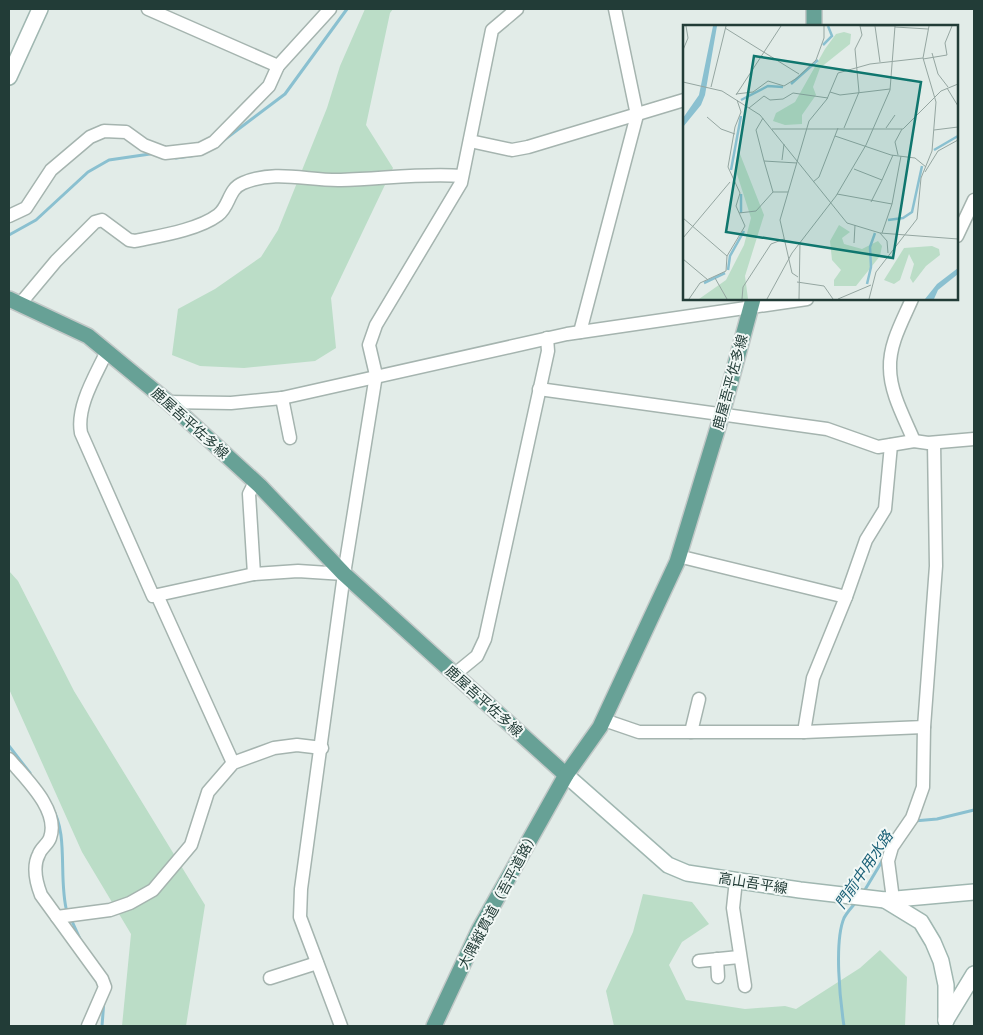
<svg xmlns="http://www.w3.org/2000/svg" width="983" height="1035" viewBox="0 0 983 1035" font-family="Roboto,'Noto Sans JP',sans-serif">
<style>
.green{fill:#bbddc7}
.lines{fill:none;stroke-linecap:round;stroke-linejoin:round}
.stream{stroke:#8ac0d0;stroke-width:3}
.street-casing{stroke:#a5b4af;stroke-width:15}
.secondary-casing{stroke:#a0b7b1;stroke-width:18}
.primary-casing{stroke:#c1c8c7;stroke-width:18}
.street{stroke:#fff;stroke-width:12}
.secondary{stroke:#fff;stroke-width:15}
.primary{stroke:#67a196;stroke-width:15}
.labels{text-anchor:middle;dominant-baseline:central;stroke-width:4;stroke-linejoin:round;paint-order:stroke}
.street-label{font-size:14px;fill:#223c37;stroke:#f2f8f6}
.water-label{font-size:15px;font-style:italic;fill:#1d6278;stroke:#f2f8f6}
.inset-river{fill:none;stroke:#8ac0d0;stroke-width:2.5}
.inset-road{fill:none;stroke:#95a6a1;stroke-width:1}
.view{fill:#0f766e;fill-opacity:0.15;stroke:#0f766e;stroke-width:2.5}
.inset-edge{fill:none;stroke:#223c37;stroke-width:2.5}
</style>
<rect width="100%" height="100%" fill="#e2ece8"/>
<!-- green -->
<g class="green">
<polygon points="365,9 393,9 390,13 366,125 393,168 331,298 336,348 315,361 244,368 200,366 172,355 178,309 215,289 261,257 278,230 327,108 340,66"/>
<polygon points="9,571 18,581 74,691 205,905 186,1026 122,1026 131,934 82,852 9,689"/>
<polygon points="643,894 692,902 709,924 682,942 669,965 686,1000 745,1009 785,1006 796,1009 860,968 880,950 907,977 905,1026 614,1026 606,991 633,932"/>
</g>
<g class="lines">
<!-- stream -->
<g class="stream">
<polyline points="224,140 285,94 347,9"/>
<polyline points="176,158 197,155"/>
<polyline points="9,235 36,220 88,172 109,160 150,154"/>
<polyline points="9,746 30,773"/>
<path d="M52,808C69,833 58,881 67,912"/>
<polyline points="914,821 937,819 974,810"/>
<polyline points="863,893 884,858"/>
<polyline points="71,919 81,941"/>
<polyline points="102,1026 104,1000"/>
<path d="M844,1026C840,1000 834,942 844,918C847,912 852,907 856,902"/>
</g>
<!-- street casing -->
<g class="street-casing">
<g id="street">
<polyline points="148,9 278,66"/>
<polyline points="470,141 512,150 528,147 684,100"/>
<polyline points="9,216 26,208 51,170 90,137 104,131 126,132 144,145 165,153 200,149 214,142 269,86 278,66 330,9"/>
<polyline points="957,236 974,200"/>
<path d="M912,299C903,320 889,344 890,368C890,393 905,419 914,441"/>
<path d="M20,304L56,261L95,222L102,220L129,240L135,241C159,236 198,230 218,215C230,206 228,189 243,183C276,169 308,181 341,180C383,179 420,173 462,176"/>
<polyline points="580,332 637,115 615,9"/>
<path d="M107,351C96,375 76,406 81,433L153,596L254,574L298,571L344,574"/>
<polyline points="539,389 827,429 878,447 914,441 928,443 974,439"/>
<polyline points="282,398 290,438"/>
<polyline points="168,402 231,403 282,398 567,334 807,299"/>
<polyline points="678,556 846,597 866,540 885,509 891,445"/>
<polyline points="254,574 249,494 255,482"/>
<polyline points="157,595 233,763"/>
<polyline points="455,674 477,656 485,639 548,351 547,338"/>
<polyline points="604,720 639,732 804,732 924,727 936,566 934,443"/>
<polyline points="691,732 699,699"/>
<polyline points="804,732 813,678 846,597"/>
<path d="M9,759C25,778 60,810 50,838C48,844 41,848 39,854C32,867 36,882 41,895L102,979L105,987L88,1026"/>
<polyline points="736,880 733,908 745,986"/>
<polyline points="893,899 888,861 892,847 912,818 923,787 924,727"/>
<polyline points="57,917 110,910 130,903 153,890 191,845 208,792 233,763 274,748 297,745 322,748"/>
<polyline points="717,959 718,977"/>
<polyline points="699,961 739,957"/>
<polyline points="270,978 317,963"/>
<polyline points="341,1026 300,917 301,889 344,574 376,375 369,345 376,325 461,183 492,30 517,9"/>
</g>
</g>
<!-- secondary casing -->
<g class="secondary-casing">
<g id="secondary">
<polyline points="9,77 40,9"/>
<polyline points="566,775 668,865 687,873 800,890 885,900 974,892"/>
<polyline points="885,900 921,922 933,942 941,961 946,985 946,1021"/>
<polyline points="946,1020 974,974"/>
</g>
</g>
<!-- primary casing -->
<g class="primary-casing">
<g id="primary">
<polyline points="814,9 814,26"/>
<polyline points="9,299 88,336 168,402 260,486 344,574 566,775"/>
<polyline points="434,1026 479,930 566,775 600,727 677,562 722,414 753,299"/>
</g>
</g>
<!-- street -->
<use href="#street" class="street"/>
<!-- secondary -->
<use href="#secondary" class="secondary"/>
<!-- primary -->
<use href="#primary" class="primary"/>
</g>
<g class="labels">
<!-- street labels -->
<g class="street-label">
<text transform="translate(730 382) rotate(-75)">鹿屋吾平佐多線</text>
<text transform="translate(190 423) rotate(42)">鹿屋吾平佐多線</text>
<text transform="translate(484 701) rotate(42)">鹿屋吾平佐多線</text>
<text transform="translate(753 883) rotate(9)">高山吾平線</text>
<text transform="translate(498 900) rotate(-62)">大隅縦貫道（吾平道路）</text>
</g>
<!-- water labels -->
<g class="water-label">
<text transform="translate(864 870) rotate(-56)">門前中用水路</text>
</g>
</g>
<!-- overview -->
<g transform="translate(683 25)">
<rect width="275" height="275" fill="#e2ece8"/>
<path d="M161,7L168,9L167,19L137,43L130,62L133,70L119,90V99L102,100L90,96L93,88L112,77L142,24L153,9ZM55,124L81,190L62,251L65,274H16L43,255L61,220L68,193L54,149ZM156,200L167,207L159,213L161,219L179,224L195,216L199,221L197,231L173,261H151V255L158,245L149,235L147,216ZM249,221L256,224L257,230L243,241L230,258L227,253L231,239L226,229L217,255L211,259L201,255L221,223Z" fill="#bbddc7"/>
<path d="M30,1H34L22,70L18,80L0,102V93L16,70ZM275,243V249L255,265L251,274H242L254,259Z" fill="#8ac0d0"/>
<path class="inset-river" d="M140,20L149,11L145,1M108,59L135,35M58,75L85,61L100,62M251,125L275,111M48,145L58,91M58,188V169M205,195L220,193L229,187L239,141M45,245L47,231L61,206M21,258L42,248M184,259L188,242L187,222L192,208"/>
<path class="inset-road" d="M177,1H212M192,1L197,37M212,2L245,4M42,3L116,49M0,25L5,13L3,1M249,28L255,49L265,62M240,34L264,30L262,18L269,1M0,57L39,66L77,90L164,198L197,208L275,214M28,62L43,1M264,63L275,81M147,67L157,70L207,64M53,69L70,67L85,56L101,61L114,53L133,35L141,13V1M53,70L98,1M66,83L81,71L87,75L100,74L110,68L145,73M24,92L38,104L52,109M80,93L73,105L81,136L114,138M161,103L176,67L172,24L179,10L177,1M203,103L212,90M89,104H220L258,66L275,59M251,105L275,102M152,111L208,130L232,133L243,142M215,130L212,117L219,104M99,135L101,119M81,136L90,167M171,144L199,155L210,130M242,147L255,126L275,115M130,157L136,152L155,103M154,169L209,179L218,131M188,177L199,155M56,188L73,186L90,167H105M0,193L44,231M197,208L204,216L205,228M199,208L209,179M0,213L47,157M171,218L172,200M0,234L25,255M115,252L109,248L97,195L126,96L144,74L155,48L187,39L240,33M32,253L44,274M114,257L141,261L150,274M6,274L17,258L43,246L44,231L62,201L53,181L57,168L45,142L52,102L58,87L54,75M59,274L60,262L88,219L101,214M84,274L109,228L153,171L183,120L207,65L212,1M116,274L117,217M155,274L188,260M186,274L193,247L234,194L238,153L249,126L253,77L240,33L246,1"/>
<path class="view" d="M71,31L238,57L210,233L43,207Z"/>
<rect width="275" height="275" class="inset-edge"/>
</g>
<!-- border -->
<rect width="983" height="1035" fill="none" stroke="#223c37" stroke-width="20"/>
</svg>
